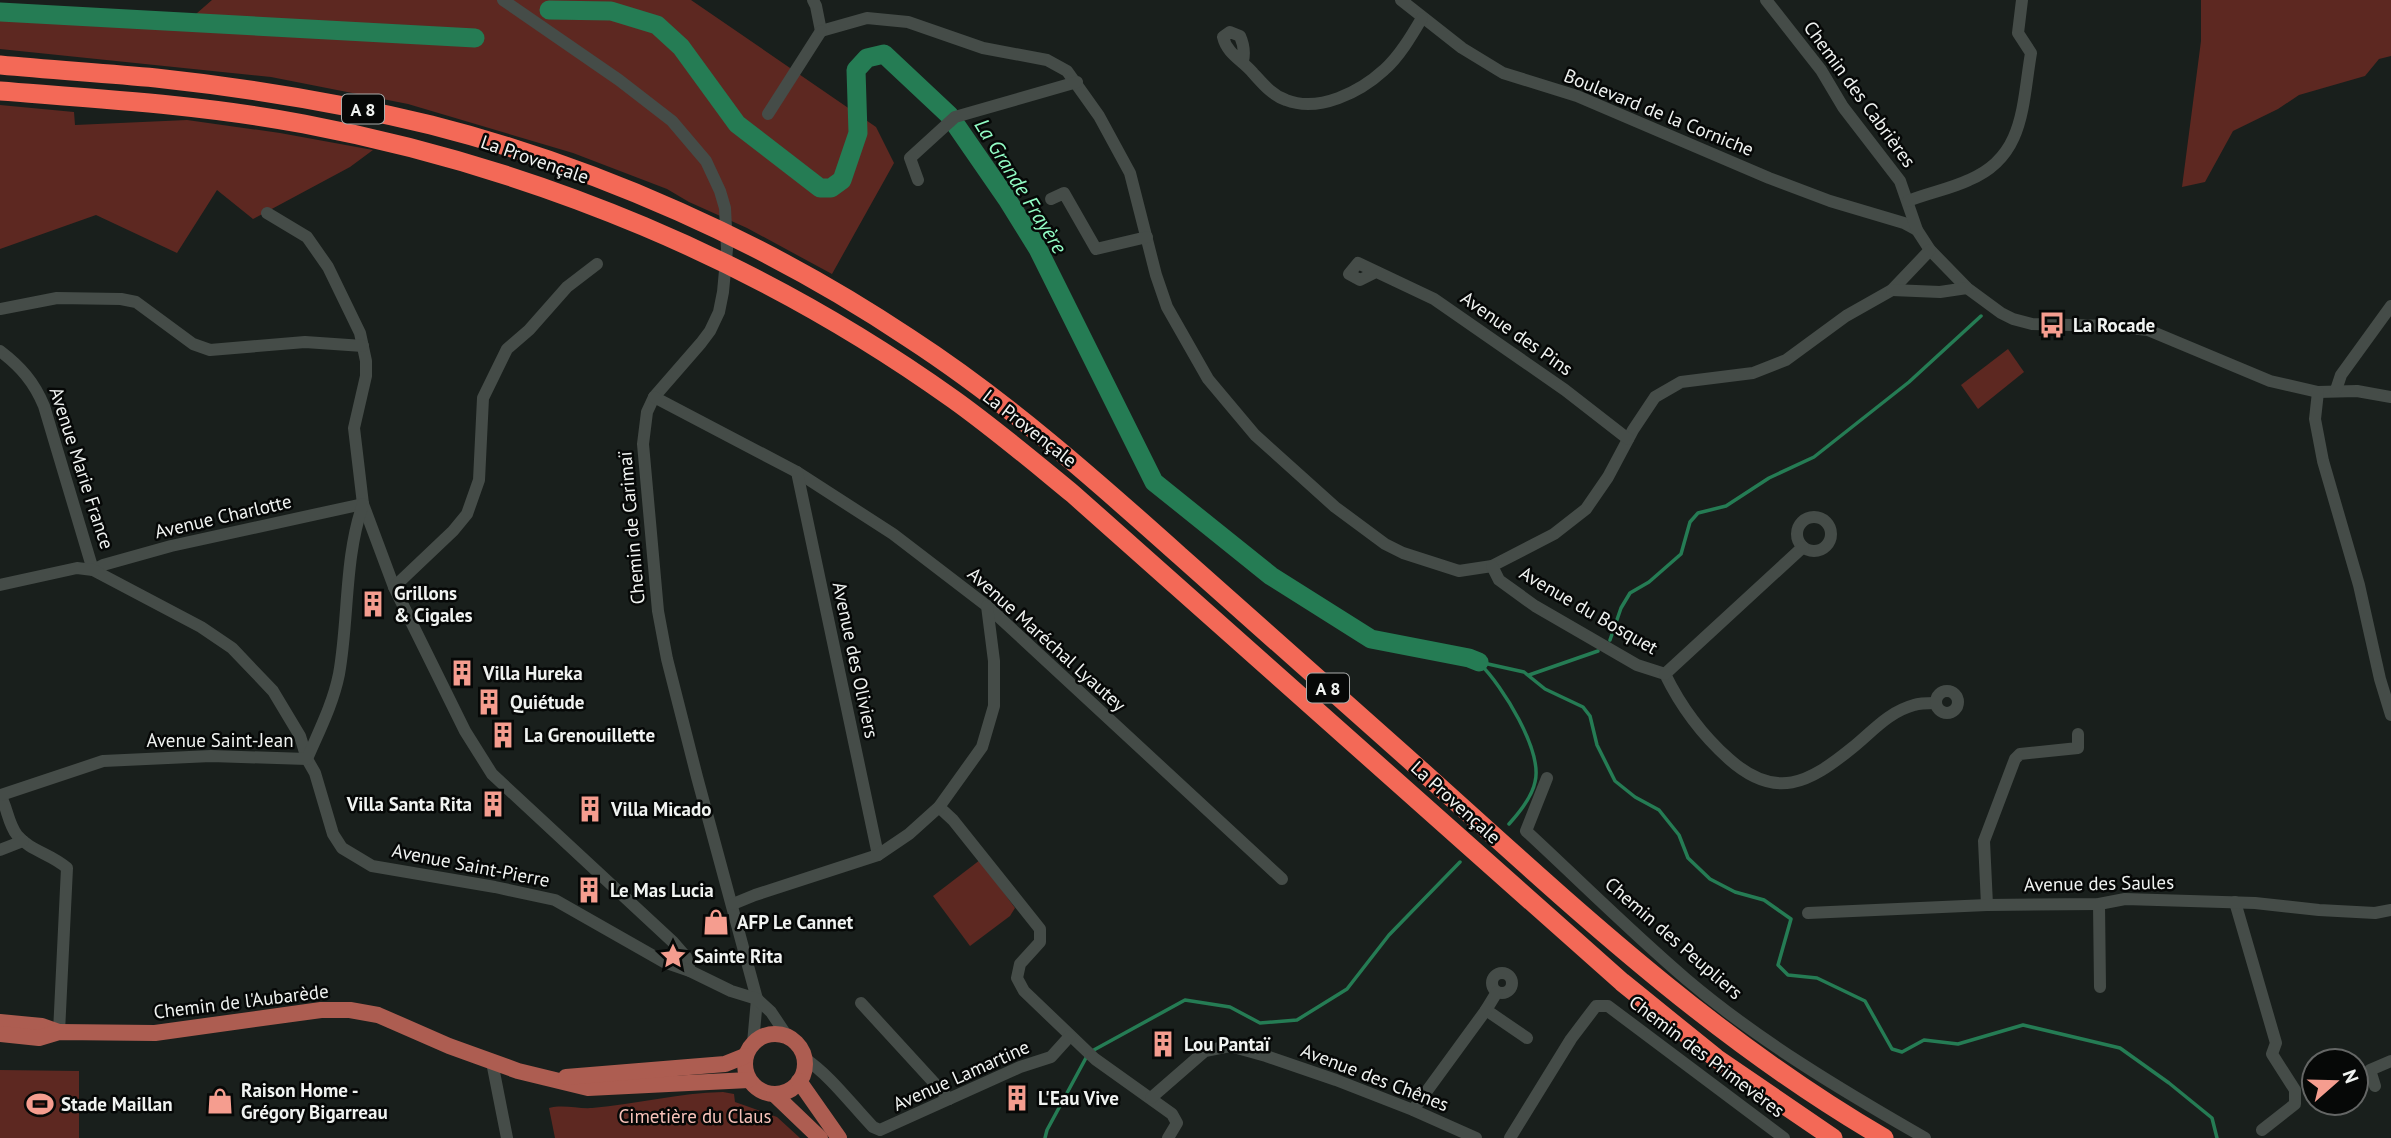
<svg xmlns="http://www.w3.org/2000/svg" width="2391" height="1138" viewBox="0 0 2391 1138" font-family="'PT Sans',sans-serif">
<style>
.green{fill:#5d2821}
.lines{fill:none;stroke-linecap:round;stroke-linejoin:round}
.stream{stroke:#257c54;stroke-width:3.5}
.river{stroke:#257c54;stroke-width:19}
.minor{stroke:#454c48;stroke-width:12}
.major{stroke:#ad5d51;stroke-width:16}
.highway{stroke:#f36957;stroke-width:19}
.labels{text-anchor:middle;dominant-baseline:central;stroke-width:5;stroke-linejoin:round;paint-order:stroke}
.shield{fill:#060807;stroke:#aaacab;stroke-width:2}
.shield-label{font-size:18px;font-weight:bold;fill:#f0f3f1}
.street-label{font-size:19px;fill:#f0f3f1;stroke:#060807}
.poi-label{font-size:19px;font-weight:bold;fill:#f0f3f1;stroke:#060807;text-anchor:start}
.park-label{font-size:19px;fill:#f9c3ba;stroke:#060807}
.water-label{font-size:21px;font-style:italic;fill:#93fec6;stroke:#060807}
</style>
<rect width="100%" height="100%" fill="#191f1c"/>
<!-- green -->
<g class="green">
<polygon points="212,0 691,0 876,127 894,163 832,274 747,228 689,202 667,189 573,153 408,104 271,77 0,49 0,18 181,27"/>
<polygon points="2201,0 2391,0 2391,56 2379,59 2365,76 2299,95 2278,109 2233,131 2205,182 2182,187 2201,41"/>
<polygon points="0,105 74,112 75,125 187,120 280,133 373,150 350,167 253,219 217,190 177,253 96,215 0,249"/>
<polygon points="2008,349 2024,372 1978,409 1961,385"/>
<polygon points="980,860 1015,908 1010,916 970,946 933,896"/>
<polygon points="0,1070 79,1071 79,1138 0,1138"/>
<path d="M723,1092L734,1094L735,1102L777,1117L800,1138H555L549,1108C563,1104 578,1109 592,1108C636,1104 679,1093 723,1092Z"/>
</g>
<g class="lines">
<!-- stream -->
<g class="stream">
<polyline points="1610,640 1621,608 1630,593 1649,582 1681,554 1690,522 1698,513 1726,506 1769,478 1814,457 1909,382 1981,316"/>
<polyline points="1479,662 1524,672 1545,689 1583,707 1590,716 1597,745 1615,781 1635,797 1659,810 1679,835 1688,858 1710,879 1735,892 1764,900 1791,919 1778,965 1788,975 1817,978 1865,1001 1892,1049 1902,1052 1924,1040 1958,1044 2023,1025 2120,1048 2169,1083 2212,1118 2217,1138"/>
<path d="M1480,664C1502,685 1543,751 1535,782C1532,797 1519,813 1509,824"/>
<polyline points="1529,675 1598,651"/>
<polyline points="1092,1051 1185,1000 1230,1007 1260,1023 1297,1020 1347,989 1389,935 1460,862"/>
<polyline points="1045,1138 1047,1130 1087,1056"/>
</g>
<!-- river -->
<g class="river">
<polyline points="549,10 611,11 657,25 681,47 737,124 820,188 831,188 842,180 858,133 856,70 867,58 884,54 949,115 1007,199 1038,249 1154,482 1271,576 1371,639 1469,658 1479,662"/>
<polyline points="0,12 475,38"/>
</g>
<!-- minor -->
<g class="minor">
<polyline points="503,0 619,80 672,121 706,161 720,191 725,208 727,249 723,292 719,312 710,331 701,343 654,397 647,412 643,444 658,611 667,659 697,777 757,999 753,1043"/>
<polyline points="813,0 816,6 821,31"/>
<polyline points="1401,0 1462,48 1503,73 1577,96 1769,178 1830,201 1904,223 1917,230"/>
<polyline points="1766,0 1821,70 1843,107 1900,181 1917,230 1930,250 1967,288 2001,313 2013,319 2032,324 2112,326 2148,330 2270,381 2318,392 2357,391 2391,397"/>
<polyline points="821,31 867,18 908,22 983,48 1047,60 1067,71 1099,116 1130,173 1156,275 1167,307 1208,379 1255,435 1335,507 1385,544 1403,553 1459,571 1492,566 1554,534 1586,509 1608,477 1633,430 1655,397 1681,382 1753,373 1786,360 1846,316 1892,290 1930,250"/>
<path d="M1243,61C1245,52 1244,45 1240,36L1230,32L1223,37C1227,54 1242,60 1253,73C1263,84 1272,95 1286,100C1319,113 1360,92 1384,70C1399,57 1412,35 1422,18"/>
<polyline points="768,114 821,31"/>
<polyline points="918,180 910,158 955,117 1077,82"/>
<polyline points="1051,199 1064,193 1096,249 1147,237"/>
<path d="M1908,201C1928,193 1950,189 1969,180C2025,157 2022,105 2031,53L2018,33L2022,0"/>
<polyline points="267,213 307,237 328,267 360,333 366,361 366,376 354,428 363,504 394,587 465,731 492,774 673,942 686,957 690,971"/>
<polyline points="1376,272 1360,280 1349,274 1358,263 1434,299 1565,390 1628,439"/>
<polyline points="1892,290 1940,292 1967,288"/>
<polyline points="0,309 57,298 121,299 136,302 193,344 210,350 305,342 363,346"/>
<path d="M0,351C21,367 34,382 44,406L93,570L103,565L171,546L363,504"/>
<polyline points="2336,390 2341,375 2391,306"/>
<polyline points="2318,392 2315,419 2323,461 2359,585 2380,679 2391,715"/>
<polyline points="654,397 797,472 893,534 987,606 1282,879"/>
<polyline points="797,472 878,855"/>
<circle cx="1814" cy="534" r="17"/>
<path d="M1492,566L1499,580L1535,606L1637,665L1665,674C1681,707 1702,735 1729,759C1776,801 1809,783 1852,748C1872,732 1888,712 1914,705C1920,703 1928,703 1935,703"/>
<polyline points="0,585 77,568 93,570 201,627 232,648 273,691 300,736 307,759 315,773 333,834 342,848 372,866 495,887 555,900 664,962 690,971 731,991 757,999 771,1012 787,1036"/>
<polyline points="394,587 453,531 467,514 479,480 483,398 507,349 529,330 567,287 597,264"/>
<polyline points="1665,674 1803,547"/>
<circle cx="1947" cy="702" r="11"/>
<path d="M1547,778L1526,831C1579,880 1631,932 1686,979C1759,1041 1843,1091 1925,1138"/>
<path d="M0,795C7,806 8,824 17,835C30,851 52,854 67,868L59,1032"/>
<path d="M1,795L103,761L211,756L307,759C319,731 333,704 339,674C349,618 344,559 363,504"/>
<polyline points="939,807 953,820 1040,929 1040,942 1020,964 1017,978 1024,991 1095,1059 1172,1114 1177,1123 1168,1138"/>
<polyline points="0,850 23,841"/>
<polyline points="2235,902 2276,1043 2272,1054 2295,1090 2295,1104 2262,1130"/>
<polyline points="733,904 755,895 878,855 909,834 939,807 982,747 994,706 994,661 987,606"/>
<polyline points="2099,904 2100,987"/>
<polyline points="1987,905 1984,841 2015,759 2020,754 2078,748 2078,734"/>
<polyline points="1808,913 1987,905 2099,904 2125,899 2255,903 2319,910 2375,913 2391,910"/>
<circle cx="1502" cy="983" r="10"/>
<polyline points="861,1003 949,1099"/>
<polyline points="1486,1010 1527,1038"/>
<path d="M804,1058C831,1076 850,1103 873,1127L880,1130L1020,1067L1051,1057L1070,1036"/>
<polyline points="492,1062 507,1138"/>
<polyline points="2375,1086 2370,1070 2391,1061"/>
<polyline points="1151,1098 1205,1051 1230,1046 1266,1056 1336,1080 1413,1110 1476,1138"/>
<polyline points="1413,1110 1486,1010 1497,992"/>
<polyline points="1510,1138 1571,1039 1596,1006 1608,1006 1784,1138"/>
</g>
<!-- major -->
<g class="major">
<polyline points="0,1022 42,1026 59,1032"/>
<circle cx="775" cy="1064" r="30"/>
<polyline points="0,1034 39,1038 59,1032 155,1033 321,1010 350,1010 378,1015 449,1046 518,1071 588,1088 749,1080"/>
<polyline points="566,1077 725,1064 745,1056"/>
<polyline points="799,1081 839,1138"/>
<polyline points="774,1094 820,1138"/>
</g>
<!-- highway -->
<g class="highway">
<path d="M0,65C52,70 104,73 156,78C249,88 341,103 431,125C597,167 767,243 909,338C1006,401 1093,478 1179,555C1254,622 1329,689 1404,755C1557,892 1706,1035 1884,1138"/>
<path d="M0,91C101,99 204,105 304,124C537,168 760,261 953,399C995,429 1034,462 1073,494L1622,982L1716,1058L1833,1138"/>
</g>
</g>
<!-- icons -->
<defs>
<g id="bus-bare" transform="scale(2.1)"><path d="M-5-6H5V4H4V6H2V4H-2V6H-4V4H-5ZM-3.5-4V0h7V-4ZM-3.5 1.2v1.5H-2V1.2ZM2 1.2v1.5H3.5V1.2Z" fill="#f59d8f" stroke="#060807" stroke-width="2.5" paint-order="stroke"/></g>
<g id="building-bare" transform="scale(2.1)"><path d="M-4-6H4V6H1V3H-1V6H-4ZM-2.5-4.3h1.7v1.8h-1.7ZM.8-4.3h1.7v1.8H.8ZM-2.5-1h1.7V.8h-1.7ZM.8-1h1.7V.8H.8Z" fill="#f59d8f" stroke="#060807" stroke-width="2.5" paint-order="stroke"/></g>
<g id="shop-bare" transform="scale(2.1)"><path d="M-5-2.5h2.3a2.7 3.5 0 0 1 5.4 0H5L5.5 6h-11ZM-1.5-2.5h3a1.5 2.3 0 0 0-3 0Z" fill="#f59d8f" stroke="#060807" stroke-width="2.5" paint-order="stroke"/></g>
<g id="sight-bare" transform="scale(2.1)"><path d="M0-6L1.8-2.2L6-1.7L2.9 1.2L3.7 5.4L0 3.3L-3.7 5.4L-2.9 1.2L-6-1.7L-1.8-2.2Z" fill="#f59d8f" stroke="#060807" stroke-width="2.5" paint-order="stroke"/></g>
<g id="stadium-bare" transform="scale(2.1)"><path d="M0-5a6.5 5 0 1 0 0 10a6.5 5 0 1 0 0-10ZM-3.5-1.8h7v3.6h-7Z" fill="#f59d8f" stroke="#060807" stroke-width="2.5" paint-order="stroke"/></g>
</defs>
<g fill-rule="evenodd">
<use href="#bus-bare" x="2052" y="325"/>
<use href="#building-bare" x="373" y="604"/>
<use href="#building-bare" x="462" y="673"/>
<use href="#building-bare" x="489" y="702"/>
<use href="#building-bare" x="503" y="735"/>
<use href="#building-bare" x="493" y="804"/>
<use href="#building-bare" x="590" y="809"/>
<use href="#building-bare" x="589" y="890"/>
<use href="#shop-bare" x="716" y="922"/>
<use href="#sight-bare" x="673" y="956"/>
<use href="#building-bare" x="1163" y="1044"/>
<use href="#building-bare" x="1017" y="1098"/>
<use href="#shop-bare" x="220" y="1101"/>
<use href="#stadium-bare" x="40" y="1104"/>
</g>
<g class="labels">
<!-- shield labels -->
<g class="shield">
<rect x="342" y="94.5" width="42" height="29" rx="5"/>
<rect x="1307" y="673.5" width="42" height="29" rx="5"/>
</g>
<g class="shield-label">
<text x="363" y="109">A 8</text>
<text x="1328" y="688">A 8</text>
</g>
<!-- street labels -->
<g class="street-label">
<text transform="translate(1860 94) rotate(54)">Chemin des Cabrières</text>
<text transform="translate(1659 112) rotate(22)">Boulevard de la Corniche</text>
<text transform="translate(535 159) rotate(19)">La Provençale</text>
<text transform="translate(1517 333) rotate(35)">Avenue des Pins</text>
<text transform="translate(1030 428) rotate(38)">La Provençale</text>
<text transform="translate(82 468) rotate(72)">Avenue Marie France</text>
<text transform="translate(223 516) rotate(-13)">Avenue Charlotte</text>
<text transform="translate(631 528) rotate(-95)">Chemin de Carimaï</text>
<text transform="translate(1589 610) rotate(30)">Avenue du Bosquet</text>
<text transform="translate(1047 639) rotate(42)">Avenue Maréchal Lyautey</text>
<text transform="translate(856 660) rotate(78)">Avenue des Oliviers</text>
<text x="220" y="740">Avenue Saint-Jean</text>
<text transform="translate(1456 802) rotate(42)">La Provençale</text>
<text transform="translate(471 865) rotate(11)">Avenue Saint-Pierre</text>
<text transform="translate(2099 883) rotate(-1)">Avenue des Saules</text>
<text transform="translate(1674 938) rotate(41)">Chemin des Peupliers</text>
<text transform="translate(241 1001) rotate(-7)">Chemin de l'Aubarède</text>
<text transform="translate(1707 1056) rotate(37)">Chemin des Primevères</text>
<text transform="translate(961 1075) rotate(-24)">Avenue Lamartine</text>
<text transform="translate(1375 1077) rotate(21)">Avenue des Chênes</text>
</g>
<!-- poi labels -->
<g class="poi-label">
<text x="2073" y="325">La Rocade</text>
<text x="394" y="593">Grillons<tspan x="394" dy="22">&amp; Cigales</tspan></text>
<text x="483" y="673">Villa Hureka</text>
<text x="510" y="702">Quiétude</text>
<text x="524" y="735">La Grenouillette</text>
<text x="472" y="804" text-anchor="end">Villa Santa Rita</text>
<text x="611" y="809">Villa Micado</text>
<text x="610" y="890">Le Mas Lucia</text>
<text x="737" y="922">AFP Le Cannet</text>
<text x="694" y="956">Sainte Rita</text>
<text x="1184" y="1044">Lou Pantaï</text>
<text x="241" y="1090">Raison Home -<tspan x="241" dy="22">Grégory Bigarreau</tspan></text>
<text x="1038" y="1098">L'Eau Vive</text>
<text x="61" y="1104">Stade Maillan</text>
</g>
<!-- park labels -->
<g class="park-label">
<text x="695" y="1116">Cimetière du Claus</text>
</g>
<!-- water labels -->
<g class="water-label">
<text transform="translate(1021 186) rotate(58)">La Grande Frayère</text>
</g>
</g>
<!-- north arrow -->
<g transform="translate(2335 1082) rotate(70)"><circle r="33" fill="#060807" stroke="#646665" stroke-width="2"/>
<path d="M0-5L12 26L0 18L-12 26Z" fill="#f59d8f"/>
<text y="-10" font-size="19" font-weight="bold" text-anchor="middle" fill="#f0f3f1">N</text>
</g>
</svg>
